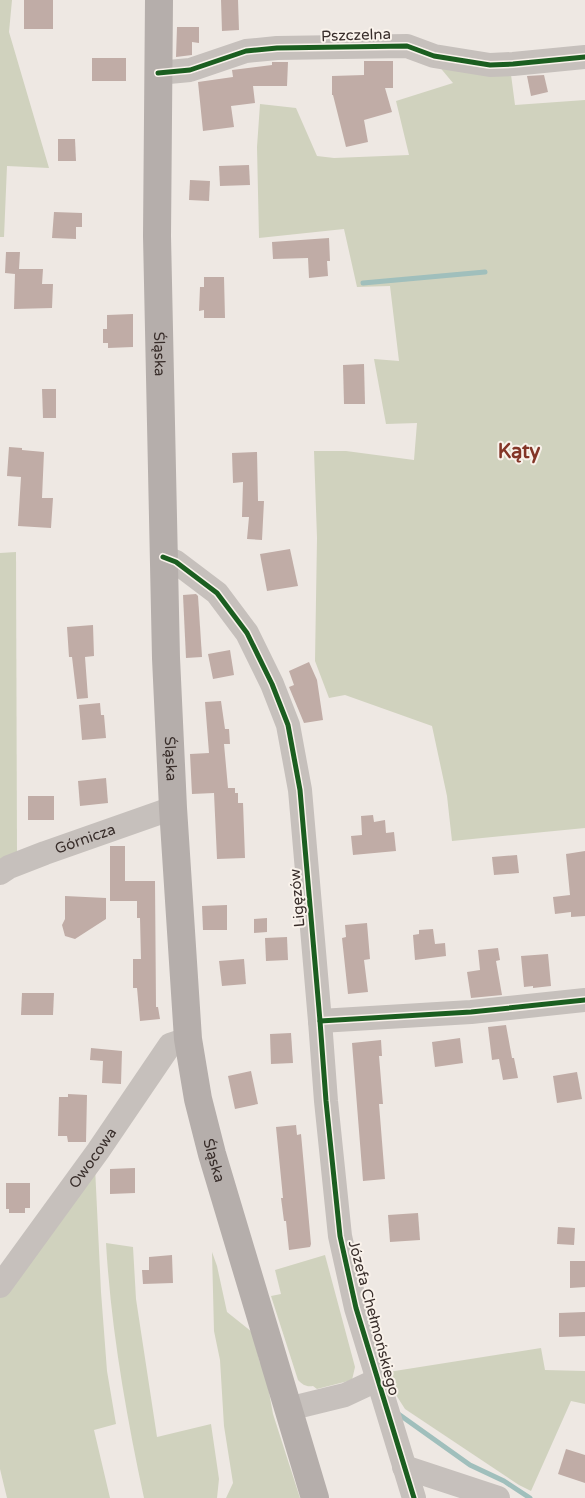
<svg xmlns="http://www.w3.org/2000/svg" width="585" height="1498" viewBox="0 0 585 1498" font-family="'Varela Round',sans-serif">
<style>
.green{fill:#d0d2be}
.lines{fill:none;stroke-linecap:round;stroke-linejoin:round}
.stream{stroke:#a0bfbc;stroke-width:5}
.building{fill:#c0aca6}
.minor{stroke:#c6c0bc;stroke-width:24}
.major{stroke:#b5aeab;stroke-width:28}
.cycleway-casing{stroke:#f9f2eb;stroke-width:8}
.cycleway{stroke:#1b5e20;stroke-width:5}
.labels{text-anchor:middle;dominant-baseline:central;stroke-width:4;stroke-linejoin:round;paint-order:stroke}
.street-label{font-size:15px;fill:#382d2a;stroke:#f9f2eb}
.district-label{font-size:20px;font-weight:bold;fill:#833527;stroke:#f9f2eb}
</style>
<rect width="100%" height="100%" fill="#eee8e3"/>
<!-- green -->
<g class="green">
<polygon points="0,0 12,0 9,32 49,168 7,166 4,237 0,237"/>
<polygon points="433,59 510,67 515,105 585,100 585,828 452,841 447,796 432,726 345,695 329,698 315,661 317,538 314,451 346,451 414,460 417,423 386,424 374,359 399,361 390,286 357,287 344,229 259,238 257,147 260,104 296,108 317,156 334,158 409,155 396,101 453,83"/>
<polygon points="16,552 17,856 0,866 0,553"/>
<polygon points="95,1167 101,1292 107,1371 116,1424 94,1430 110,1498 7,1498 0,1469 0,1298"/>
<path d="M106,1243L133,1247L136,1299L157,1437L211,1424L219,1479L217,1498H144C126,1414 111,1329 106,1243Z"/>
<polygon points="212,1252 217,1266 227,1312 252,1332 260,1363 264,1365 273,1414 300,1498 226,1498 233,1483 224,1426 220,1360 214,1331"/>
<path d="M325,1255L355,1367L352,1380L317,1389L313,1386C306,1387 303,1385 298,1380L271,1296L281,1294L275,1270Z"/>
<polygon points="541,1348 545,1370 585,1371 585,1404 571,1401 531,1491 519,1485 405,1409 382,1373"/>
</g>
<g class="lines">
<!-- stream -->
<g class="stream">
<polyline points="363,283 485,272"/>
<polyline points="397,1413 470,1465 504,1481 530,1498"/>
</g>
</g>
<!-- building -->
<g class="building">
<rect x="24" y="0" width="29" height="29"/>
<polygon points="221,0 238,0 239,30 222,31"/>
<polygon points="177,27 199,27 199,43 192,42 192,55 176,57"/>
<rect x="92" y="58" width="34" height="23"/>
<polygon points="364,61 393,61 393,88 385,88 392,112 364,120 368,142 346,147 333,95 332,95 332,76 364,75"/>
<polygon points="272,62 288,62 287,86 253,86 255,103 231,106 234,127 203,131 198,82 233,77 232,70 272,65"/>
<polygon points="544,75 548,92 531,96 527,76"/>
<polygon points="58,139 75,139 76,161 58,161"/>
<polygon points="249,165 250,185 220,186 219,166"/>
<polygon points="190,180 210,181 209,201 189,200"/>
<polygon points="54,212 82,213 82,227 76,227 76,239 52,238"/>
<polygon points="329,238 330,261 327,261 328,276 309,278 308,258 273,259 272,242"/>
<polygon points="6,252 20,252 19,269 43,269 42,284 53,284 52,308 14,309 15,274 5,273"/>
<polygon points="204,277 224,277 225,318 204,318 204,310 199,311 200,287 204,287"/>
<polygon points="133,314 133,347 108,348 108,343 103,343 103,329 107,329 107,315"/>
<polygon points="364,364 365,404 344,404 343,365"/>
<polygon points="42,389 56,389 56,418 43,418"/>
<polygon points="9,447 22,448 22,450 44,452 42,498 53,498 51,528 18,526 21,477 7,476"/>
<polygon points="257,452 258,501 264,501 262,540 247,539 249,517 242,517 243,482 233,483 232,453"/>
<polygon points="290,549 298,586 267,591 260,554"/>
<polygon points="196,594 198,596 202,657 186,658 183,595"/>
<polygon points="93,625 94,656 85,657 88,698 77,699 72,657 69,657 67,627"/>
<polygon points="230,650 234,675 213,679 208,654"/>
<polygon points="309,662 317,680 323,720 304,723 289,687 294,685 289,671"/>
<polygon points="221,701 225,729 229,729 230,744 224,744 228,788 235,788 235,793 238,793 238,803 243,803 245,858 217,859 214,793 192,794 190,754 209,753 205,702"/>
<polygon points="100,703 101,715 104,715 106,738 82,740 79,705"/>
<polygon points="106,778 108,803 80,806 78,781"/>
<rect x="28" y="796" width="26" height="24"/>
<polygon points="373,815 374,822 385,820 386,833 394,832 396,851 353,855 351,836 362,835 361,816"/>
<polygon points="110,846 125,846 125,881 155,881 156,1007 158,1007 160,1019 140,1021 137,988 133,988 133,959 141,959 140,918 137,918 137,901 110,901"/>
<polygon points="585,851 585,916 571,917 571,912 555,914 553,897 570,895 566,854"/>
<polygon points="517,855 519,873 494,875 492,857"/>
<polygon points="65,896 106,898 106,919 75,939 65,936 62,925 65,919"/>
<polygon points="227,905 227,930 203,930 202,906"/>
<polygon points="267,918 267,932 254,933 254,919"/>
<polygon points="367,923 370,959 364,960 368,992 348,994 342,938 346,937 345,925"/>
<polygon points="433,929 435,944 445,943 446,956 415,960 413,935 419,934 419,930"/>
<polygon points="287,937 288,960 266,961 265,938"/>
<polygon points="498,948 500,960 496,961 502,995 471,998 467,972 480,970 478,950"/>
<polygon points="548,954 551,986 533,988 533,986 524,987 521,956"/>
<polygon points="244,959 246,984 222,986 219,961"/>
<polygon points="22,993 54,993 53,1015 21,1015"/>
<polygon points="506,1025 512,1058 514,1058 518,1078 503,1080 499,1059 492,1060 488,1027"/>
<polygon points="291,1033 293,1063 271,1064 270,1034"/>
<polygon points="460,1038 463,1063 435,1067 432,1042"/>
<polygon points="381,1040 382,1056 379,1056 383,1104 379,1104 385,1179 363,1181 352,1043"/>
<polygon points="91,1048 122,1051 121,1084 102,1083 103,1061 90,1060"/>
<polygon points="251,1071 258,1104 235,1109 228,1076"/>
<polygon points="577,1072 582,1099 557,1103 553,1076"/>
<polygon points="68,1094 87,1095 86,1142 68,1142 67,1136 58,1136 59,1097 68,1097"/>
<polygon points="296,1125 297,1135 301,1134 311,1244 310,1247 289,1250 286,1221 284,1221 281,1198 283,1198 276,1127"/>
<polygon points="135,1168 135,1193 110,1194 110,1169"/>
<polygon points="6,1183 30,1183 30,1208 25,1208 25,1213 9,1213 9,1209 6,1209"/>
<polygon points="418,1213 420,1240 390,1242 388,1215"/>
<polygon points="558,1227 575,1228 574,1245 557,1244"/>
<polygon points="172,1255 173,1283 143,1284 142,1270 149,1270 149,1257"/>
<polygon points="570,1261 585,1261 585,1287 570,1288"/>
<polygon points="585,1312 585,1336 559,1337 559,1313"/>
<polygon points="566,1449 585,1455 585,1483 558,1474"/>
</g>
<g class="lines">
<!-- minor -->
<g class="minor">
<polyline points="158,73 190,70 246,51 277,48 407,46 434,56 490,65 513,64 585,57"/>
<polyline points="163,557 176,562 217,593 247,633 272,684 288,725 300,790 320,1021 326,1101 340,1236 356,1308 414,1498"/>
<path id="s1" d="M0,873L9,867L45,853L173,808"/>
<polyline points="320,1021 471,1012 585,1000"/>
<path id="s2" d="M0,1286L98,1151L170,1045L188,1039"/>
<polyline points="288,1409 345,1395 377,1380"/>
<polyline points="404,1467 498,1498"/>
</g>
<!-- major -->
<path class="major" id="s3" d="M159,0L157,236L166,658L173,808L188,1039L198,1099L212,1154L315,1498"/>
<!-- cycleway casing -->
<g class="cycleway-casing">
<g id="cycleway">
<polyline points="158,73 190,70 246,51 277,48 407,46 434,56 490,65 513,64 585,57"/>
<polyline points="163,557 176,562 217,593 247,633 272,684 288,725 300,790 320,1021 326,1101 340,1236 356,1308 414,1498"/>
<polyline points="320,1021 471,1012 585,1000"/>
</g>
</g>
<!-- cycleway -->
<use href="#cycleway" class="cycleway"/>
</g>
<g class="labels">
<!-- street labels -->
<g class="street-label">
<text transform="translate(356 35) rotate(-2)">Pszczelna</text>
<text stroke="none"><textPath href="#s3" startOffset="354">Śląska</textPath></text>
<text stroke="none"><textPath href="#s3" startOffset="759">Śląska</textPath></text>
<text stroke="none"><textPath href="#s1" startOffset="92">Górnicza</textPath></text>
<text transform="translate(297 898) rotate(-95)">Ligęzów</text>
<text stroke="none"><textPath href="#s2" startOffset="158">Owocowa</textPath></text>
<text stroke="none"><textPath href="#s3" startOffset="1164">Śląska</textPath></text>
<text transform="translate(374 1318) rotate(75)">Józefa Chełmońskiego</text>
</g>
<!-- district labels -->
<g class="district-label">
<text x="519" y="452">Kąty</text>
</g>
</g>
</svg>
